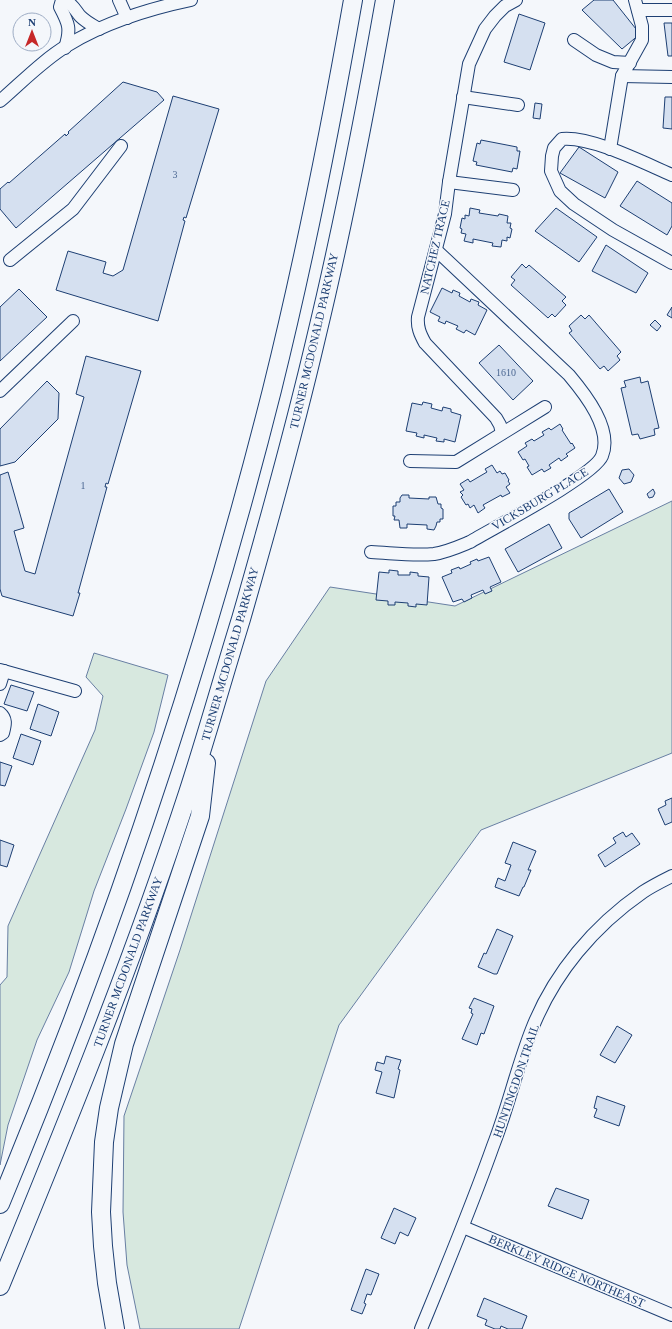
<svg xmlns="http://www.w3.org/2000/svg" width="672" height="1329" viewBox="0 0 672 1329" font-family="'Times New Roman',serif">
<style>
.green{fill:#d7e8df;stroke:#687fa3}
.building{fill:#d5e0f0;stroke:#1d3f73}
.lines{fill:none;stroke-linecap:round;stroke-linejoin:round}
.minor-casing{stroke:#1d3f73;stroke-width:14}
.highway-casing{stroke:#1d3f73;stroke-width:20}
.minor{stroke:#f4f7fb;stroke-width:12}
.highway{stroke:#f4f7fb;stroke-width:18}
.labels{text-anchor:middle;dominant-baseline:central;stroke-width:3;stroke-linejoin:round;paint-order:stroke}
.number-label{font-size:10px;fill:#4b6792}
.street-label{font-size:12px;fill:#1d3f73;stroke:#f4f7fb}
</style>
<rect width="100%" height="100%" fill="#f4f7fb"/>
<!-- green -->
<g class="green">
<polygon points="672,501 672,753 481,830 339,1025 239,1329 140,1329 127,1265 123,1212 124,1116 180,950 266,681 330,587 455,606"/>
<polygon points="94,653 168,675 154,732 126,809 94,891 69,972 37,1040 8,1125 0,1165 0,985 7,977 8,926 95,730 103,696 86,677"/>
</g>
<!-- building -->
<g class="building">
<polygon points="594,0 613,0 640,34 622,49 582,10"/>
<polygon points="519,14 545,23 530,70 504,62"/>
<polygon points="664,23 672,23 672,56 668,56"/>
<polygon points="123,82 157,92 164,100 16,228 0,209 0,189 8,182 9,183 65,134 66,136 69,133 68,132"/>
<polygon points="173,96 219,109 186,218 184,217 183,220 185,221 158,321 56,290 68,251 106,262 103,273 113,276 123,270"/>
<polygon points="665,97 672,97 672,129 663,128"/>
<polygon points="535,103 542,104 540,119 533,118"/>
<polygon points="481,140 517,147 517,151 520,151 517,169 513,168 512,172 476,165 477,162 473,161 477,143 480,144"/>
<polygon points="579,147 618,172 605,198 560,173"/>
<polygon points="637,181 672,203 672,226 667,235 620,206"/>
<polygon points="470,208 480,210 479,213 498,216 499,214 508,216 507,223 511,223 510,228 512,229 510,238 507,237 507,241 502,240 501,247 492,246 493,243 473,239 473,243 464,241 466,234 461,233 462,229 460,228 462,218 465,219 465,215 469,216"/>
<polygon points="556,208 597,237 579,262 535,231"/>
<polygon points="606,245 648,273 636,293 592,271"/>
<polygon points="522,264 526,268 529,265 566,297 562,301 566,305 555,317 552,314 548,318 511,285 515,280 511,277"/>
<polygon points="442,288 452,293 453,290 460,293 459,296 470,302 471,299 479,302 478,305 487,310 475,335 466,330 464,333 456,329 458,326 446,321 445,324 438,321 440,317 430,312"/>
<polygon points="19,289 47,317 0,361 0,307"/>
<polygon points="672,307 672,318 667,315"/>
<polygon points="581,315 585,319 589,315 621,352 617,356 620,360 608,371 604,366 600,369 569,333 572,331 569,326"/>
<polygon points="655,320 661,326 657,331 650,325"/>
<polygon points="499,345 533,381 513,400 479,363"/>
<polygon points="86,356 141,371 108,484 106,483 105,487 107,487 78,593 80,593 73,616 2,596 0,589 0,475 8,472 24,528 14,531 25,571 35,574 84,397 76,394"/>
<polygon points="640,377 641,383 648,381 659,428 654,429 655,435 640,439 638,434 632,435 621,388 626,387 624,381"/>
<polygon points="47,381 59,393 58,419 15,462 0,466 0,429"/>
<polygon points="423,402 432,404 431,408 442,411 443,407 451,409 451,412 461,415 455,442 444,439 444,442 436,441 437,438 424,435 424,438 416,436 417,433 406,431 412,403 422,405"/>
<polygon points="560,424 563,429 562,430 571,444 572,443 575,448 566,454 568,456 561,461 559,458 549,465 551,468 544,472 542,469 532,475 527,467 529,466 525,459 523,460 518,452 527,446 525,443 532,439 534,441 544,435 542,432 549,428 551,430"/>
<polygon points="492,465 497,473 500,471 502,474 505,473 509,480 508,481 510,484 506,487 510,493 502,497 501,495 483,505 485,508 478,513 474,505 470,508 468,504 466,505 461,497 463,495 460,492 464,490 460,484 468,479 470,482 487,472 485,469"/>
<polygon points="629,469 634,475 631,482 624,484 619,478 622,470"/>
<polygon points="609,489 623,512 581,538 569,519 569,513"/>
<polygon points="653,489 655,493 653,497 649,498 647,494"/>
<polygon points="402,495 409,495 409,498 429,499 429,497 436,497 438,504 441,504 441,508 443,509 443,519 440,519 440,522 437,522 436,526 434,530 427,529 427,525 407,524 407,528 400,528 399,520 394,520 395,516 393,516 393,506 396,506 396,502 400,502 400,498"/>
<polygon points="549,524 562,548 518,572 505,549"/>
<polygon points="489,557 501,582 490,587 492,591 485,594 483,590 471,595 472,598 464,602 462,599 453,602 442,577 452,573 451,570 459,567 460,569 471,564 470,562 477,559 478,561"/>
<polygon points="389,570 398,571 398,575 410,575 410,572 418,573 418,576 429,577 427,605 416,604 416,607 408,606 408,603 395,602 395,605 388,605 388,601 376,600 379,572 389,573"/>
<polygon points="11,685 34,692 27,711 4,704"/>
<polygon points="38,704 59,712 51,736 30,729"/>
<polygon points="21,734 41,741 33,765 13,758"/>
<polygon points="0,762 12,766 5,786 0,785"/>
<polygon points="672,798 672,822 665,825 658,809 666,805 665,801"/>
<polygon points="623,832 626,837 632,833 640,844 605,867 598,855 616,843 613,838"/>
<polygon points="0,840 14,845 7,867 0,865"/>
<polygon points="513,842 536,851 528,870 531,870 524,887 523,887 519,896 495,887 498,878 505,881 511,865 505,863"/>
<polygon points="497,929 513,936 497,974 494,974 478,967 484,953 486,954"/>
<polygon points="474,998 494,1006 484,1034 481,1033 477,1045 462,1039 473,1014 471,1013 472,1009 469,1008"/>
<polygon points="617,1026 632,1035 615,1063 600,1055"/>
<polygon points="386,1056 401,1060 398,1069 400,1070 394,1098 376,1093 382,1072 375,1070 377,1062 384,1064"/>
<polygon points="597,1096 625,1106 619,1126 594,1117 597,1109 594,1108"/>
<polygon points="556,1188 589,1200 582,1219 548,1206"/>
<polygon points="394,1208 416,1218 408,1236 400,1232 395,1244 381,1238"/>
<polygon points="366,1269 379,1274 371,1295 367,1294 364,1303 366,1304 362,1314 351,1310"/>
<polygon points="484,1298 527,1316 522,1329 508,1329 501,1326 500,1329 495,1329 485,1325 487,1320 477,1316"/>
</g>
<g class="lines">
<!-- minor casing -->
<g class="minor-casing">
<g id="minor">
<path d="M62,0L60,7C69,24 71,29 65,48"/>
<path d="M64,0C72,3 75,10 80,16C86,22 92,25 99,29"/>
<polyline points="119,0 127,18"/>
<polyline points="635,0 642,26 642,40 622,76 672,77"/>
<polyline points="638,10 672,10"/>
<polyline points="574,40 596,55 613,62 630,63"/>
<polyline points="463,97 518,105"/>
<path d="M0,101C22,82 43,60 68,45C106,22 148,9 191,0"/>
<polyline points="610,149 622,76"/>
<path d="M672,175C644,163 591,136 562,139L554,148L552,156L551,171L560,191L574,204L613,230L672,263"/>
<polyline points="449,182 513,190"/>
<polyline points="10,260 73,209 121,146"/>
<polyline points="0,391 73,321"/>
<path d="M502,433L500,425L496,418L425,343C420,334 417,327 418,317L445,214L449,182L469,64L485,29L495,16L505,6L516,0"/>
<polyline points="410,461 456,462 545,407"/>
<path d="M371,552C392,553 413,556 434,554C447,552 458,547 470,542C493,528 594,476 602,456C613,429 585,394 569,375L436,250"/>
<polyline points="0,670 75,691"/>
<polyline points="0,684 4,671"/>
<path d="M0,713C7,719 5,725 3,733L0,735"/>
<polyline points="463,1227 672,1315"/>
<path d="M421,1329C446,1268 471,1208 493,1146C508,1108 517,1067 532,1029C554,973 594,926 643,892C652,886 662,881 672,876"/>
</g>
</g>
<!-- highway casing -->
<g class="highway-casing">
<g id="highway">
<path d="M0,1204C110,939 202,668 272,390C304,261 330,131 353,0"/>
<path d="M0,1286C67,1123 133,961 188,793C207,735 223,677 241,619C268,525 294,432 316,338C343,226 365,113 385,0"/>
<polyline points="115,1329 107,1283 103,1246 101,1212 104,1142 109,1108 124,1044 200,816 206,763"/>
</g>
</g>
<!-- minor -->
<use href="#minor" class="minor"/>
<!-- highway -->
<use href="#highway" class="highway"/>
</g>
<g class="labels">
<!-- number labels -->
<g class="number-label">
<text x="175" y="174">3</text>
<text x="506" y="372">1610</text>
<text x="83" y="485">1</text>
</g>
<!-- street labels -->
<g class="street-label">
<text transform="translate(435 247) rotate(-77)">NATCHEZ TRACE</text>
<text transform="translate(314 341) rotate(-77)">TURNER MCDONALD PARKWAY</text>
<text transform="translate(540 499) rotate(-31)">VICKSBURG PLACE</text>
<text transform="translate(230 654) rotate(-74)">TURNER MCDONALD PARKWAY</text>
<text transform="translate(128 962) rotate(-70)">TURNER MCDONALD PARKWAY</text>
<text transform="translate(516 1081) rotate(-71)">HUNTINGDON TRAIL</text>
<text transform="translate(567 1271) rotate(23)">BERKLEY RIDGE NORTHEAST</text>
</g>
</g>
<!-- north arrow -->
<g transform="translate(32 32)"><circle r="19" fill="#f4f7fb" stroke="#9eadc5"/>
<path d="M0-3L7 15L0 10L-7 15Z" fill="#c62828"/>
<text y="-6" font-size="11" font-weight="bold" text-anchor="middle" fill="#1d3f73">N</text>
</g>
</svg>
